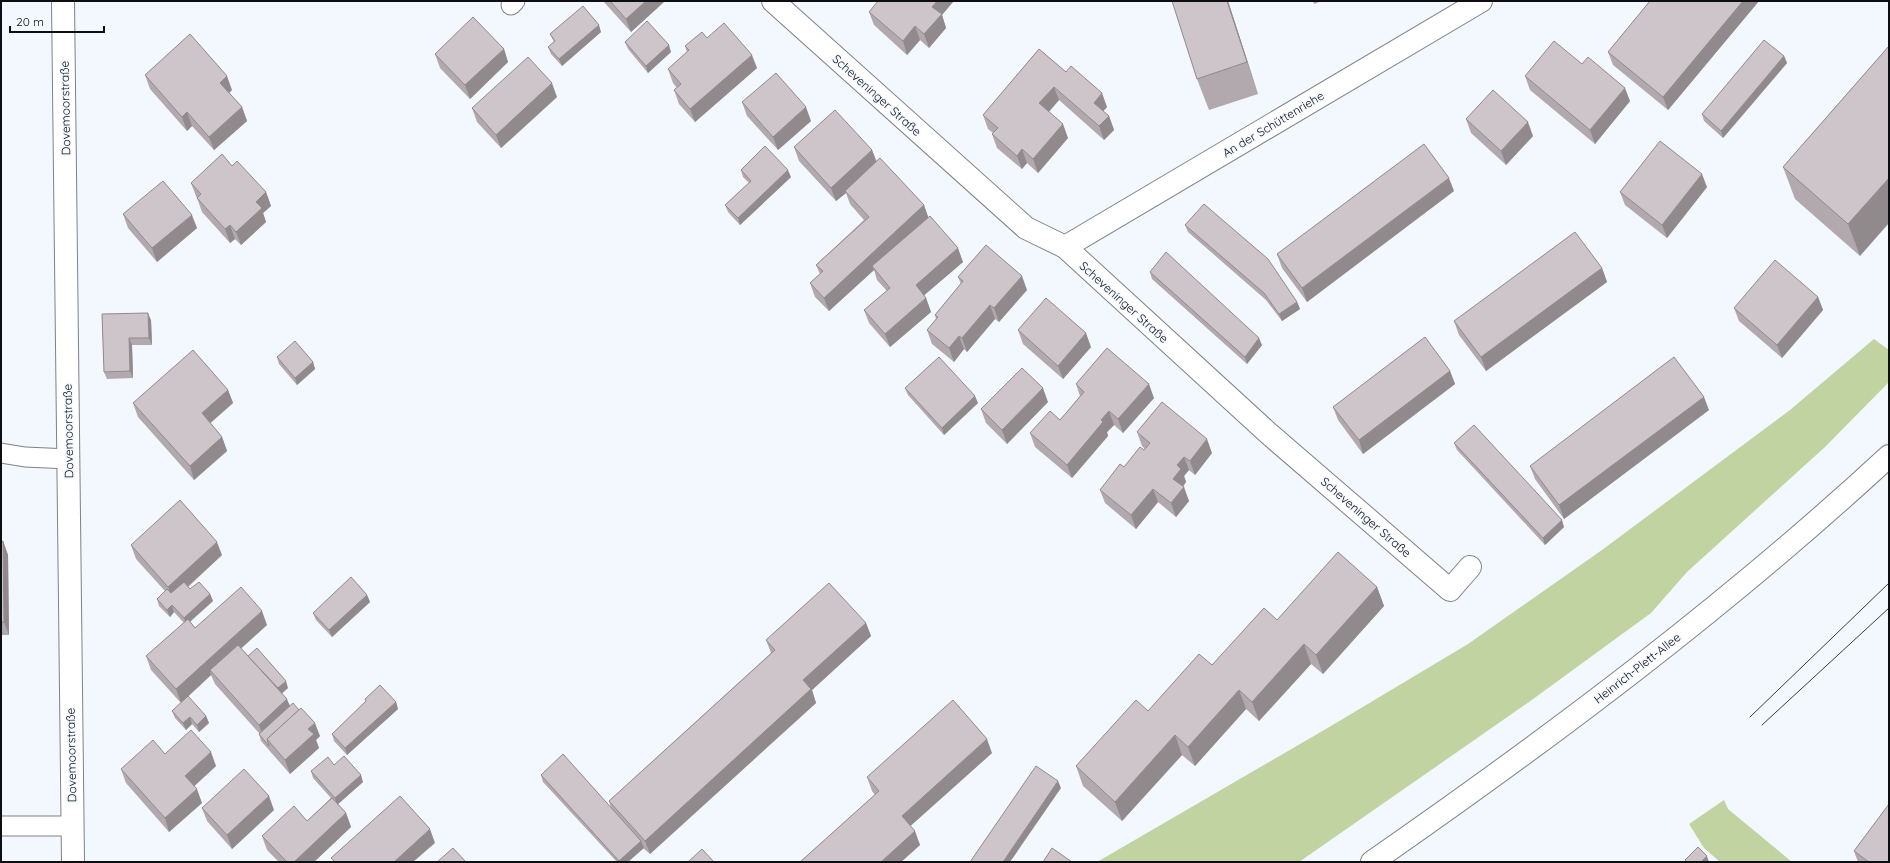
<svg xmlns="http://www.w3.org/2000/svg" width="1890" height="863" viewBox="0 0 1890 863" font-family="Quicksand,sans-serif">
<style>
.green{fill:#c1d3a0}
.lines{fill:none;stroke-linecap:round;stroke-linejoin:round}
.service-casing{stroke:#7d8289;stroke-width:21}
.minor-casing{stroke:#7d8289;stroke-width:24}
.secondary-casing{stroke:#7d8289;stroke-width:24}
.service{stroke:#fff;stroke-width:19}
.minor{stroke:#fff;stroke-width:22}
.secondary{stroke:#fff;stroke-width:22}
.tram{stroke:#3b3d41;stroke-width:1}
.wall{fill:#b1a9ae}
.shaded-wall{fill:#908a8d}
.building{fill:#cec5ca;stroke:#908a8d}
.labels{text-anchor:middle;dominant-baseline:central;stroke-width:3;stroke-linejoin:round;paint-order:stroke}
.street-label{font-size:12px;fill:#0c0e11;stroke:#f3f7fe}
</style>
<rect width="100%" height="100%" fill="#f3f7fe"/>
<!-- green -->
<g class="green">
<polygon points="1874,339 1889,350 1889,382 1825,447 1687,572 1651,613 1529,702 1299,862 1097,862 1331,726 1468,644 1602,550 1790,410"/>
<polygon points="1724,800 1728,809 1792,862 1720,862 1704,848 1689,824"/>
</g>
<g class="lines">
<!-- service casing -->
<g class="service-casing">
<g id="service">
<polyline points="511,5 515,1"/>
<polyline points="1,453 25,457 69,459"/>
<polyline points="1,826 72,826"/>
</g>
</g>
<!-- minor casing -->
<g class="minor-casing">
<g id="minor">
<polyline points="63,1 73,862"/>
<polyline points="773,1 1026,228 1065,247 1267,432 1450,590 1470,567"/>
<polyline points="1065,247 1481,1"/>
</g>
</g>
<!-- secondary casing -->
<g class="secondary-casing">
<path id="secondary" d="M1372,862C1552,737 1728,605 1889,456"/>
</g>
<!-- service -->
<use href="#service" class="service"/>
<!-- minor -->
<use href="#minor" class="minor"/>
<!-- secondary -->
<use href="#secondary" class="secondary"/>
<!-- tram -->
<g class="tram">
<polyline points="1750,717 1889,583"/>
<polyline points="1762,725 1889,608"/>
</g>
</g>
<!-- wall -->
<g class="wall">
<polygon points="603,1 665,1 631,32"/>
<polygon points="1228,1 1258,94 1209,110 1197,79"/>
<polygon points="1313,1 1322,1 1314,4"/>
<polygon points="1650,1 1759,1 1668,110 1613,65 1608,52"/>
<polygon points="869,12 942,15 946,28 929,48 920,40 907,55 874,25"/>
<polygon points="601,32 562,66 551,54 548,47 554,42 550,34"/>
<polygon points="707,38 757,68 695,122 679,104 674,90 677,88 673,83 668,69 687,52 685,46"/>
<polygon points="625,42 671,52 648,73 628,49"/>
<polygon points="1889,46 1860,256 1795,199 1783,167"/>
<polygon points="504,49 508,62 470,99 440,68 435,54"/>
<polygon points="1039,49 1107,107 1103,111 1109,116 1114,130 1104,140 1059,100 1049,112 1068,138 1038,173 1027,163 1022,169 997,148 992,134 993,133 988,129 983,115"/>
<polygon points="1784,56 1787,63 1723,138 1704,121 1702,114"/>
<polygon points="1582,64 1630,101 1595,144 1530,90 1525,76"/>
<polygon points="145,75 232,90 229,93 242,107 247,121 214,150 192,126 187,131 150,89"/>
<polygon points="557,97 501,148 477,122 472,108"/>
<polygon points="742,102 811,121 778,150 747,116"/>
<polygon points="1466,119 1533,136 1506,165 1471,133"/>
<polygon points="794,147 872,150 877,162 924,205 928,218 963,262 924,295 926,298 931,312 890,347 869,323 864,310 887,291 877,280 874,270 829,311 815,297 810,283 820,274 816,265 864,220 850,204 846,193 836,201 799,161"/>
<polygon points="232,166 266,192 271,206 263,213 266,222 241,245 235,239 230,243 202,212 197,198 196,196 191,183"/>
<polygon points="741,170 791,177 740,225 728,212 725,205 749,183 743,177"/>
<polygon points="1707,187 1667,238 1625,205 1620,192"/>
<polygon points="1454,191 1307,302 1282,268 1277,254"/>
<polygon points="123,214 197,228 157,262 128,228"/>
<polygon points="1185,225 1297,302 1300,309 1282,321 1266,300 1188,232"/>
<polygon points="1602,268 1607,282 1486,371 1459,335 1454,321"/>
<polygon points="1150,272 1262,345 1247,364 1152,279"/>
<polygon points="958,277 1027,290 999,322 995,319 967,352 964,349 954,362 932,344 927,330 936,319 935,315 961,284"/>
<polygon points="1818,297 1823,310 1782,358 1739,321 1734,308"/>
<polygon points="102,314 151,320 152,345 132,345 133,378 107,379 104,372"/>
<polygon points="1018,330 1091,347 1063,379 1023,344"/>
<polygon points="277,357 313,362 315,369 297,385 279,364"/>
<polygon points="1450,371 1455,384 1363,454 1338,420 1333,407"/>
<polygon points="1076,384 1154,398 1123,433 1114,425 1107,432 1108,436 1072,478 1035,447 1030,433 1060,420 1080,396"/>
<polygon points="905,388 978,403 944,435 908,395"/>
<polygon points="228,390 233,403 210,423 222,437 227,451 194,480 138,417 133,403"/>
<polygon points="1048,402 1007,444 986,423 981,409"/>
<polygon points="1709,410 1564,519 1535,479 1530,466"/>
<polygon points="1137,432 1212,453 1195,475 1189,470 1184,476 1186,482 1183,487 1189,501 1176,517 1158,502 1136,529 1105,503 1100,490 1124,467 1145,449 1142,446"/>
<polygon points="1454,443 1564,527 1545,545 1457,450"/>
<polygon points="1,541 3,541 8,555 9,635 1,635"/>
<polygon points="131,545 222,555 188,587 190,589 210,594 213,601 190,622 195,628 267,625 241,648 248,656 288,688 282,693 290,705 320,736 316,740 319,748 290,774 261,741 259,734 259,733 215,684 211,675 181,703 151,670 146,656 184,623 174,612 170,617 159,606 157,599 165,591 136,559"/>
<polygon points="1377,587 1384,606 1323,674 1311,664 1259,721 1246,709 1195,766 1182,755 1122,821 1083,786 1076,766 1148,711 1277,620"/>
<polygon points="367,595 370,602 332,637 316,620 313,613"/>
<polygon points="866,623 871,636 812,690 816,703 650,854 643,848 628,862 617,862 543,782 541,775 611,808 609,801 771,653 766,640"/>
<polygon points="365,699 396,702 398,709 347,755 334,741 332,734 366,702"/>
<polygon points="172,711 206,716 209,723 199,732 192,724 186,730 175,718"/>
<polygon points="992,753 910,826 920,845 901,862 800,862 875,795 872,791 867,777"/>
<polygon points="165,754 216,766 194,786 202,803 169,832 126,783 121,769"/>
<polygon points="334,765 363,782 338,804 346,813 351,827 314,862 279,862 267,850 262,836 307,821 331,798 313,778 311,771"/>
<polygon points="202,808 274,810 232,849 207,821"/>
<polygon points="1854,851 1889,862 1858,862"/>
</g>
<!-- shaded-wall -->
<g class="shaded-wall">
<polygon points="646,1 665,1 631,32 626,19"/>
<polygon points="937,1 954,1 942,15 946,28 929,48 924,34 932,7"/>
<polygon points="1227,1 1228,1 1258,94 1247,62"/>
<polygon points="1743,1 1759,1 1668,110 1663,97"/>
<polygon points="599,25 601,32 562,66 559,59"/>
<polygon points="915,26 920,40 907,55 903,41"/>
<polygon points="669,45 671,52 648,73 646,66"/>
<polygon points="504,49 508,62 470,99 465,85"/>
<polygon points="752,55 757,68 695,122 690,109"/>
<polygon points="1784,56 1787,63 1723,138 1721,131"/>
<polygon points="227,76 232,90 225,97 220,83"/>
<polygon points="552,83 557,97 501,148 496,135"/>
<polygon points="1054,87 1059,100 1044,117 1039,103"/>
<polygon points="1625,88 1630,101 1595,144 1590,130"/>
<polygon points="1102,93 1107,107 1098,117 1094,103"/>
<polygon points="242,107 247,121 214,150 209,137"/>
<polygon points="806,107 811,121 778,150 773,137"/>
<polygon points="187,112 192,126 187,131 182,117"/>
<polygon points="1109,116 1114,130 1104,140 1099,126"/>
<polygon points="1528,122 1533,136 1506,165 1501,151"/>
<polygon points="1063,124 1068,138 1038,173 1033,159"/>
<polygon points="1022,149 1027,163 1022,169 1017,156"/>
<polygon points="872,150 877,164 845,191 846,193 836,201 831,188"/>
<polygon points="788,170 791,177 740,225 738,218"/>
<polygon points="1702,174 1707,187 1667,238 1662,225"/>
<polygon points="1449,178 1454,191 1307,302 1302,288"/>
<polygon points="1889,178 1889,223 1860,256 1848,224"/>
<polygon points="266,192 271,206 263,213 266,222 241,245 236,232 256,202"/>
<polygon points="924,205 929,219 872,266 874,270 829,311 824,298"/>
<polygon points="192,215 197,228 157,262 152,248"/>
<polygon points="230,225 235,239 230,243 225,229"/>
<polygon points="958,248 963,262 921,298 916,285"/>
<polygon points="1602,268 1607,282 1486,371 1481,357"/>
<polygon points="1022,276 1027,290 999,322 994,308"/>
<polygon points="1818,297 1823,310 1782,358 1777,345"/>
<polygon points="926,298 931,312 890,347 885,334"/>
<polygon points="1297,302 1300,309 1282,321 1279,314"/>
<polygon points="990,305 995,319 967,352 962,338"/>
<polygon points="148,313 151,320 152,345 149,338"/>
<polygon points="1086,333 1091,347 1063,379 1058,366"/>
<polygon points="959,336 964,349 954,362 949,348"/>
<polygon points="129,338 132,345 133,378 130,371"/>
<polygon points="1259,338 1262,345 1247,364 1245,357"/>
<polygon points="313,362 315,369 297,385 295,378"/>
<polygon points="1450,371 1455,384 1363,454 1359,440"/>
<polygon points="1149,384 1154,398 1123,433 1118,419"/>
<polygon points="1043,388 1048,402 1007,444 1002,430"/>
<polygon points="228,390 233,403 206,427 202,413"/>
<polygon points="975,396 978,403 944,435 942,428"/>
<polygon points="1704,397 1709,410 1564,519 1559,505"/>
<polygon points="1109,411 1114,425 1107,432 1108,436 1072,478 1067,465 1101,420"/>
<polygon points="222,437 227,451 194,480 190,466"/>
<polygon points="1207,439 1212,453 1195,475 1190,461"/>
<polygon points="1184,457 1189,470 1184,476 1186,482 1178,492 1173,479 1177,465"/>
<polygon points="1184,487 1189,501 1176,517 1171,503"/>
<polygon points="1153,489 1158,502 1136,529 1131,515"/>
<polygon points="1562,520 1564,527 1545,545 1543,538"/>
<polygon points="3,541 8,555 9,635 4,622"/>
<polygon points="217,542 222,555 173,600 168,587"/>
<polygon points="1377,587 1384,606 1323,674 1316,655"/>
<polygon points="210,594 213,601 186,625 184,618"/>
<polygon points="367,595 370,602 332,637 329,630"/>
<polygon points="172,605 174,612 170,617 167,610"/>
<polygon points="262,611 267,625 213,674 210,670 211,675 181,703 176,689"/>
<polygon points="866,623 871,636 812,690 816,703 650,854 645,841 803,680"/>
<polygon points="1304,644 1311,664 1259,721 1252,702"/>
<polygon points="286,681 288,688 278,697 276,690"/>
<polygon points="1239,690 1246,709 1195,766 1188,747"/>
<polygon points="287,699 292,713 264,738 259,725"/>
<polygon points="396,702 398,709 347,755 345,748"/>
<polygon points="206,716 209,723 199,732 197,725"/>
<polygon points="190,717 192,724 186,730 183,723"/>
<polygon points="315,723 320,736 316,740 319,748 290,774 285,760 308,729"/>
<polygon points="1175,735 1182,755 1122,821 1115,802"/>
<polygon points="987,739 992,753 906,830 902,816"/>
<polygon points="211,752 216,766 190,790 185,776"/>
<polygon points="361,775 363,782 337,805 335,798"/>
<polygon points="1058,781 1061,788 1010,862 1003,862"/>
<polygon points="197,789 202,803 169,832 165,818"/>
<polygon points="269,796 274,810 232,849 227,835"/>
<polygon points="346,813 351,827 314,862 294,862"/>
<polygon points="430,829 435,843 413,862 394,862"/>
<polygon points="915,831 920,845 901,862 881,862"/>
<polygon points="641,841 644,848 628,862 620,862 619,861"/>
<polygon points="1707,856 1709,862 1701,862"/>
</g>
<!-- building -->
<g class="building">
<polygon points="610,1 646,1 626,19"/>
<polygon points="878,1 937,1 932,7 942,14 924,34 915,26 903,41 869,12"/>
<polygon points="1172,1 1227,1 1247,62 1197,79"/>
<polygon points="1650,1 1743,1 1663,97 1608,52"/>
<polygon points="583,6 599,25 559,59 548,47 555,41 550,34"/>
<polygon points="473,17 504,49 465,85 435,54"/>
<polygon points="647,21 669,45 646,66 625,42"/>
<polygon points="724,23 752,55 690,109 674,90 681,84 668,69 689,50 685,46 702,32 707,38"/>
<polygon points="190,34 227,76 220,83 242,107 209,137 187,112 182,117 145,75"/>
<polygon points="1764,40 1784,56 1721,131 1702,114"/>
<polygon points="1554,41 1582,64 1588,57 1625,88 1590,130 1525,76"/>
<polygon points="1889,46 1889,178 1848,224 1783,167"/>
<polygon points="1039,49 1066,72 1071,66 1102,93 1094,103 1109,116 1099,126 1054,87 1039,103 1063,124 1033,159 1022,149 1017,156 992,134 998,128 983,115"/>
<polygon points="528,57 552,83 496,135 472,108"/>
<polygon points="776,73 806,107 773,137 742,102"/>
<polygon points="1493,90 1528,122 1501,151 1466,119"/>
<polygon points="835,110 872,150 831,188 794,147"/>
<polygon points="1660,141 1702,174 1662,225 1620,192"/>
<polygon points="1424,144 1449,178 1302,288 1277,254"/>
<polygon points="765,146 788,170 738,218 725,205 751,181 741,170"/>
<polygon points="222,154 232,166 237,161 266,192 256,202 262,208 236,232 230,225 225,229 197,198 201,194 191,183"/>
<polygon points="880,158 924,205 824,298 810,283 823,271 816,265 869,217 845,191"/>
<polygon points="163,181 192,215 152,248 123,214"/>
<polygon points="1204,204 1268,259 1297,302 1279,314 1264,293 1185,225"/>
<polygon points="930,216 958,248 916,285 926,298 885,334 864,310 890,288 872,266"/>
<polygon points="1575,232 1602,268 1481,357 1454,321"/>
<polygon points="986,245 1022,276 994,308 990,305 962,338 959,336 949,348 927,330 938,317 935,315 963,281 958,277"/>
<polygon points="1166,252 1259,338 1245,357 1150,272"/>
<polygon points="1775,260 1818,297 1777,345 1734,308"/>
<polygon points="1046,298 1086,333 1058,366 1018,330"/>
<polygon points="148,313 149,338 129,338 130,371 104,372 102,314"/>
<polygon points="1425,337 1450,371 1359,440 1333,407"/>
<polygon points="295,341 313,362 295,378 277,357"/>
<polygon points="1107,348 1149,384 1118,419 1109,411 1101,420 1103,422 1067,465 1030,433 1050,411 1060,420 1084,392 1076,384"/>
<polygon points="193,350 228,390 202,413 222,437 190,466 133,403"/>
<polygon points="939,357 975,396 942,428 905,388"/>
<polygon points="1674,357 1704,397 1559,505 1530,466"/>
<polygon points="1022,368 1043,388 1002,430 981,409"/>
<polygon points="1162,402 1207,439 1190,461 1184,457 1177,465 1181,469 1173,479 1184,487 1171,503 1153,489 1131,515 1100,490 1120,464 1124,467 1140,447 1144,450 1150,443 1137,432"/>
<polygon points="1474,425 1562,520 1543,538 1454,443"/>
<polygon points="180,500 217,542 168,587 131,545"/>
<polygon points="1,541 3,541 4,622 1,622"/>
<polygon points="1338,552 1377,587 1316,655 1304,644 1252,702 1239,690 1188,747 1175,735 1115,802 1076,766 1136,700 1148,711 1199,654 1212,665 1264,608 1277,620"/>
<polygon points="351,577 367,595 329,630 313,613"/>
<polygon points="184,582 190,589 199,582 210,594 184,618 172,605 167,610 157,599 167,589 171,593"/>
<polygon points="829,583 866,623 803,680 811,689 645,841 609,801 775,650 766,640"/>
<polygon points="241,587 262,611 176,689 146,656 188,619 195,628"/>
<polygon points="238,645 287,699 259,725 210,670"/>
<polygon points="257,648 286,681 278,688 248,656"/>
<polygon points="380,685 396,702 345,748 332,734 366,701 365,699"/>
<polygon points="188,696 206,716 197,725 190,717 183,723 172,711"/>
<polygon points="953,700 987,739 902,816 915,831 881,862 800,862 879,791 867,777"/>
<polygon points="293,703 299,710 267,739 269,746 259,734"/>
<polygon points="301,708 315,723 308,729 314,734 285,760 267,739"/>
<polygon points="191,730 211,752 185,776 197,789 165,818 121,769 153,740 165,754"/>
<polygon points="563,754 641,841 619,861 541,775"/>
<polygon points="344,756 361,775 335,798 311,771 328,757 334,765"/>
<polygon points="1036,766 1058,781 1003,862 970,862"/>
<polygon points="244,769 269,796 227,835 202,808"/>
<polygon points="400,796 430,829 394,862 335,862 331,858"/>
<polygon points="332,798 346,813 294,862 287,862 262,836 294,806 307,821"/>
<polygon points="1889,804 1889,862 1869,862 1854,851"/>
<polygon points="1698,847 1707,856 1701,862 1687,862 1685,860"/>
<polygon points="453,848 466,862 437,862"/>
<polygon points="1052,848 1072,862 1043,862"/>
<polygon points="702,849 714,862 688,862"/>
</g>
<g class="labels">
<!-- street labels -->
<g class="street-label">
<text transform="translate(877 95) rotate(42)">Scheveninger Straße</text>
<text transform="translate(65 108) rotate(-91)">Dovemoorstraße</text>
<text transform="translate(1273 124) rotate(-31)">An der Schüttenriehe</text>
<text transform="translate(1124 302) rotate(42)">Scheveninger Straße</text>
<text transform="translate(68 431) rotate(-91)">Dovemoorstraße</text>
<text transform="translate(1366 517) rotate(41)">Scheveninger Straße</text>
<text transform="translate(1637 668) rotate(-38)">Heinrich-Plett-Allee</text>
<text transform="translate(71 755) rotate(-91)">Dovemoorstraße</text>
</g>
</g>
<!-- border -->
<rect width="1890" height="863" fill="none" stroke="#0c0e11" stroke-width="4"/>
<!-- scale -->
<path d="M10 26v6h94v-6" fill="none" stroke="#0c0e11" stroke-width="2"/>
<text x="16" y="26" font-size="12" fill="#0c0e11" stroke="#f3f7fe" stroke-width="3" paint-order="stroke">20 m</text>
</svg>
